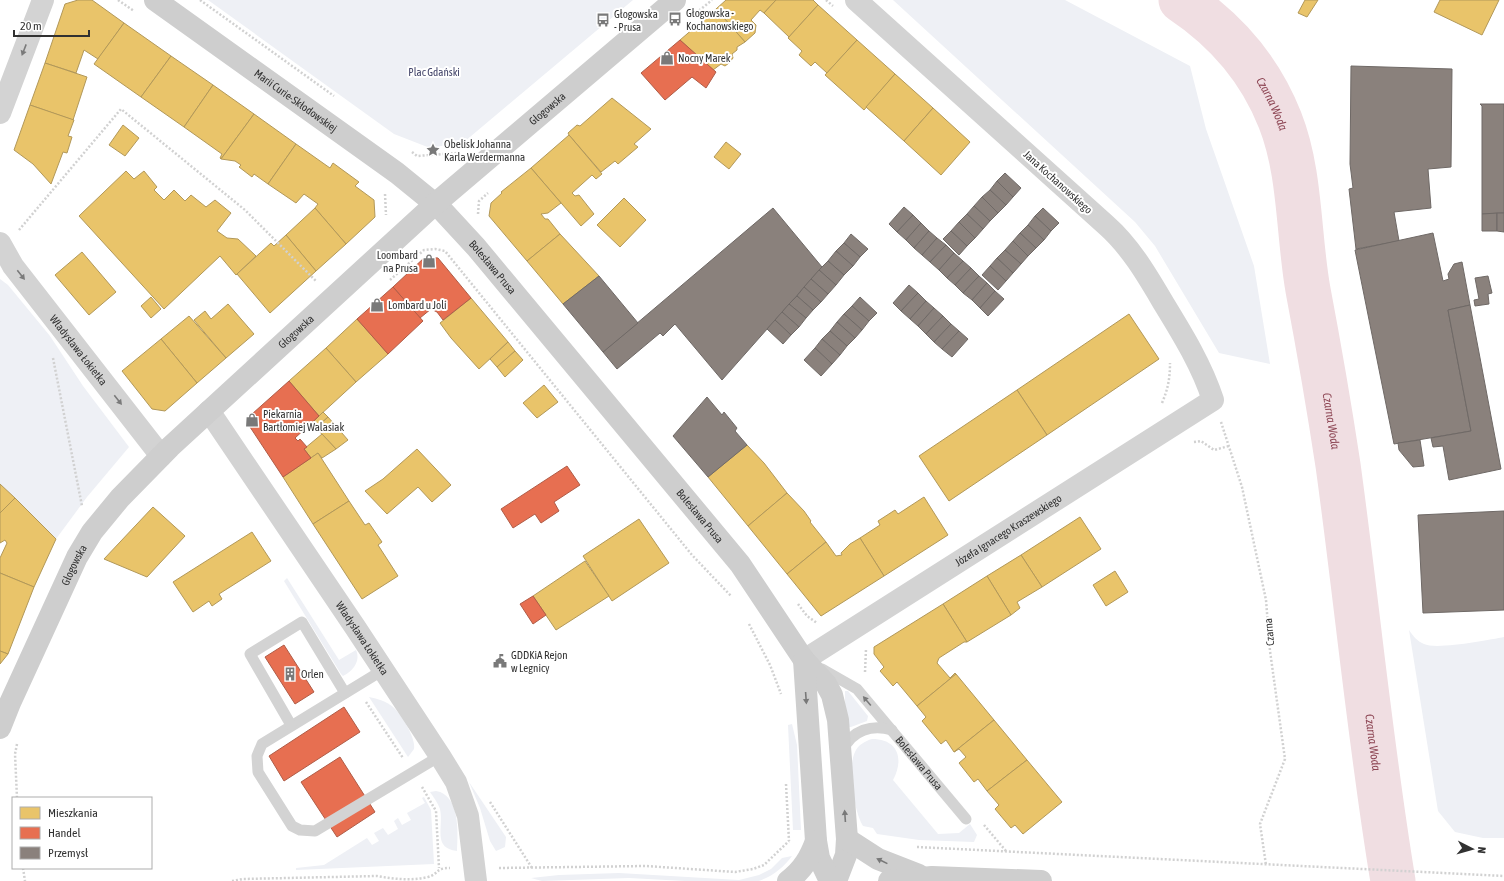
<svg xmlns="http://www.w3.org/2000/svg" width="1504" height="881" viewBox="0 0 1504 881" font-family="'Asap Condensed',sans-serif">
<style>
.green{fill:#eef0f5}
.homes{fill:#e9c46a;stroke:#b29859}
.shops{fill:#e76f51;stroke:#b05c47}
.industry{fill:#8a817c;stroke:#6f6966}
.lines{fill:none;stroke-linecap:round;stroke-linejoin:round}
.river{stroke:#f0dee2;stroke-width:45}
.path{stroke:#d1d1d1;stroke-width:2.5;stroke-dasharray:2 2;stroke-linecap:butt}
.lane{stroke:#d3d3d3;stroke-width:11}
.street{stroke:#d3d3d3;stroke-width:22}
.secondary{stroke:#cecece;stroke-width:22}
.oneway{fill:#7a7a7a}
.oneway2{fill:#787878}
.labels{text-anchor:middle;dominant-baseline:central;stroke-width:4;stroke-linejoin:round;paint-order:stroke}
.poi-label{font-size:11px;fill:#313131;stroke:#fff;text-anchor:start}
.park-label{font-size:11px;fill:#424469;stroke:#fff}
.street-label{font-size:11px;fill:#313131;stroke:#fff}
.water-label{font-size:12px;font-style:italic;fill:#8d4654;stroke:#fff}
</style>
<rect width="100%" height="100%" fill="#fff"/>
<!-- green -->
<g class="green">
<polygon points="208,0 633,0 464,142 430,148 394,134"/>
<polygon points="893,0 1065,0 1190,66 1206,129 1254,266 1270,364 1219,353 1155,246 1135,222"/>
<polygon points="0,279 8,285 50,336 83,386 129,447 87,497 56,539 0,484"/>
<path d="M287,578L339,660L356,650C361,661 353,671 343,676L341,674L284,581Z"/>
<path d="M1409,630C1413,636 1417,641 1424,644C1436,650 1489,640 1504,637V838H1483L1455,832L1438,811Z"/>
<polygon points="845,691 848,691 868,716 867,721 851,727 849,727 845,704"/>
<path d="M369,697C378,699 386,701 393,707C401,714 416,738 414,749L408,757Z"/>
<polygon points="792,724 797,745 801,830 793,830 788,725"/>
<path d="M872,739C899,739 904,760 893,780L938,834L959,833L970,824L977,835L974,842L919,840L877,834L873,828L863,826C854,811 847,768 855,752C858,745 865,741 872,739Z"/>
<polygon points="469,782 506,837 505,847 496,851 490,841 480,808"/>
<path d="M436,791C460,795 458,832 457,851C432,848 444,827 440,809C438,803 434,798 430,792Z"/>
<polygon points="424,797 431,810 434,864 296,870 296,868 324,865 367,838 372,845 379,841 374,833 383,828 388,835 398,829 394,821 398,818 402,825 411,820 407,813 425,803 422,798"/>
<path d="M792,856C784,867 773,876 759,881H685L629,878L542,881L531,878L559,875L619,873L739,880L759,875L771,869L782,858Z"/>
</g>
<!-- homes -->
<g class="homes">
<polygon points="78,0 92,0 124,23 98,59 84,50 76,73 45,63 65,4"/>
<polygon points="726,0 776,0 764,13 760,10 751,20 756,25 755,33 745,42 716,9"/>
<polygon points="776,0 813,0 818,5 789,37 764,13"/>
<polygon points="1305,0 1318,0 1307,17 1298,13"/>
<polygon points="1440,0 1499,0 1482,35 1434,12"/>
<polygon points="818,5 857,40 827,73 815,62 811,66 799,55 802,51 788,38"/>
<polygon points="716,9 745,42 737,47 737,50 732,54 733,58 729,63 725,66 721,64 713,70 680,40"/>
<polygon points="124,23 171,56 141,97 94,64"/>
<polygon points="857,40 895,74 864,110 825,75"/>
<polygon points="171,56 213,85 184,127 141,97"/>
<polygon points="45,63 87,77 73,120 30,105"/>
<polygon points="895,74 933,108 904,141 866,107"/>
<polygon points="213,85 254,114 221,159 220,158 222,154 184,127"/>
<polygon points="612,98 651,129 634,144 638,147 618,164 615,161 601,172 569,135 568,133 577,125 580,126"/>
<polygon points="30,105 74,120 68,136 72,137 67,153 63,152 51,184 33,164 14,150"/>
<polygon points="933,108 970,142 941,175 904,141"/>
<polygon points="254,114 296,144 268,184 254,174 252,177 239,167 241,165 235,161 221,159"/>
<polygon points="123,125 139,138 125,156 109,145"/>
<polygon points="569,135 602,174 596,179 592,175 572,193 575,196 579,195 594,214 581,226 531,168"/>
<polygon points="726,142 741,154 729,169 714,157"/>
<polygon points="296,144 330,168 333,163 359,182 355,186 374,200 375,217 346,244 315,208 318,204 304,194 296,203 268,184"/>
<polygon points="531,168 561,203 548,213 541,214 545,219 548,219 560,234 527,261 489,216 491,203 502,193 501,192"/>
<polygon points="126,171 134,179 144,171 157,187 154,190 164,200 174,190 185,201 191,195 206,207 215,200 231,213 217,231 227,238 238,239 256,256 236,275 220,256 164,309 79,216"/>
<polygon points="624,198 646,220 620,247 597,225"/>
<polygon points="315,208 346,244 316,271 286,235"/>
<polygon points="560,234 599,276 563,304 527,261"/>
<polygon points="286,235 316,271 270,313 237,274 271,243 274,246"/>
<polygon points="82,252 116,292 89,315 55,275"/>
<polygon points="151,297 161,309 151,318 141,306"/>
<polygon points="471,298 508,342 479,369 451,338 440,323"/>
<polygon points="228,304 254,334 226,358 194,320 205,311 211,319"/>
<polygon points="1129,314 1159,359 1047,435 1017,390"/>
<polygon points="189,316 226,358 197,383 161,339"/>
<polygon points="357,319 388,354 356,382 326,348"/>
<polygon points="161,339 197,383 165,411 152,409 122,371"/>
<polygon points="508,342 515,351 497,367 490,359"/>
<polygon points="326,348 356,382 319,416 289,381"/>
<polygon points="515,351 523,360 505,377 497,367"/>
<polygon points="544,385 558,402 537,418 523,403"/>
<polygon points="1017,390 1047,435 949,501 919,456"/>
<polygon points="323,412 328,417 316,428 312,423"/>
<polygon points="328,417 348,440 336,449 316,428"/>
<polygon points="322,434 336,449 322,458 318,453 311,458 304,449"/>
<polygon points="747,445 764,463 787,493 748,526 708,477"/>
<polygon points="417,449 451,485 432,502 418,487 387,514 365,491 383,479"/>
<polygon points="318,453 349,501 313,524 283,477"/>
<polygon points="0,484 15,498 0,513"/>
<polygon points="787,493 804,511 811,521 810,522 826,542 787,574 748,526"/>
<polygon points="924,497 948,535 884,576 860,538 880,525 878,521 895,510 898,514"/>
<polygon points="15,498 56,539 34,587 0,573 0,558 7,543 5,540 0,543 0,513"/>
<polygon points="349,501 365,525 369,523 382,542 378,545 398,576 362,599 313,524"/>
<polygon points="153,507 185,536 147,577 104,559"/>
<polygon points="1080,517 1101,549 1042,587 1021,555"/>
<polygon points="639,519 669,563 612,601 583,556"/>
<polygon points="252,532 271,561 219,594 222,599 212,606 209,601 193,612 173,582"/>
<polygon points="860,538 884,576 821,616 787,574 826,542 836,556 842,555 841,553 850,544"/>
<polygon points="1021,555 1042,587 1017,602 1020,608 1011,615 987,576"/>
<polygon points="585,561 609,596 556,630 533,596"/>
<polygon points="1115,571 1128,592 1106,606 1093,585"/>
<polygon points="0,573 34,587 8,654 0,651"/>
<polygon points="987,576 1011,615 967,642 943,604"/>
<polygon points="943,604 967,642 964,642 939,658 937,663 950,678 955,673 956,674 917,706 897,682 893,686 880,671 884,667 874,654 874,647"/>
<polygon points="0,651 8,654 0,664"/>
<polygon points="956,674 994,720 954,752 946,740 941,744 922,721 926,717 917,706"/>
<polygon points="994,720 1027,760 987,791 978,779 974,782 959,763 966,757 959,749 954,752"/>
<polygon points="1027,760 1062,802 1023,834 1015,825 1011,828 995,809 999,805 987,791"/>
</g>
<!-- shops -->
<g class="shops">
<polygon points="680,40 716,72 706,88 692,77 665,100 641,73"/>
<polygon points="425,257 438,258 471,298 443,320 437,312 431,309 420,318 393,287"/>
<polygon points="393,287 423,321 388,354 357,319"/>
<polygon points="289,381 319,416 295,438 298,441 300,439 307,447 304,449 311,458 283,477 250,427 252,414"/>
<polygon points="567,466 580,485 554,502 559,511 541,523 535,514 513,528 501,509"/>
<polygon points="533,596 546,615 533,624 520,604"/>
<polygon points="284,645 314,692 295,704 265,657"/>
<polygon points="344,707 360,732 284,781 269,756"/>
<polygon points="340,757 375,812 337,837 301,782"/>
</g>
<!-- industry -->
<g class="industry">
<polygon points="1351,66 1452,69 1451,167 1428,169 1431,208 1394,212 1399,241 1356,249 1349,189 1353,188 1350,164"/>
<polygon points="1480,104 1504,104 1504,213 1482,214 1482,106"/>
<polygon points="1005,173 1021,188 1013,197 997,181"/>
<polygon points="997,181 1013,197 1006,205 990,190"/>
<polygon points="990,190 1006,205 998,213 982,197"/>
<polygon points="982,197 998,213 990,221 974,206"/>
<polygon points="974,206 990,221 983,229 967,214"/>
<polygon points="904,207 913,215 897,232 889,224"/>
<polygon points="773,208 822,267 722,380 675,324 663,336 660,333 617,369 603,352"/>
<polygon points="1043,208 1059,223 1051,231 1035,216"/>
<polygon points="1497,213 1497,231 1482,231 1482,214"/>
<polygon points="1497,213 1504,213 1504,232 1497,231"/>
<polygon points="967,214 983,229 975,238 959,222"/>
<polygon points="913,215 921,223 906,240 897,232"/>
<polygon points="1035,216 1051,231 1044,240 1028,225"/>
<polygon points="959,222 975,238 967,246 951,231"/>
<polygon points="921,223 929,231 914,248 906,240"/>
<polygon points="1028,225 1044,240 1036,248 1020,233"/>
<polygon points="929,231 937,238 922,255 914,248"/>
<polygon points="951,231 967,246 959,255 943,239"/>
<polygon points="1020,233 1036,248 1028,256 1013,241"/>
<polygon points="1433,233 1443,281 1449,279 1448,274 1454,264 1462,262 1470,305 1448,310 1471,431 1394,444 1355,250"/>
<polygon points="851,234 868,249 860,257 844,243"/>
<polygon points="937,238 946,245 930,262 922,255"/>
<polygon points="1013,241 1028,256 1021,264 1005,250"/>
<polygon points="844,243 860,257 853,266 836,251"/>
<polygon points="946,245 954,253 939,270 930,262"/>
<polygon points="1005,250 1021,264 1013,273 997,258"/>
<polygon points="836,251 853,266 844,275 828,261"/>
<polygon points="954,253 963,261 947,278 939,270"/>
<polygon points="997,258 1013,273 1006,281 990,266"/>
<polygon points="828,261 844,275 836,285 819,270"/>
<polygon points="963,261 971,268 955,285 947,278"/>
<polygon points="990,266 1006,281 998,290 982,275"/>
<polygon points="971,268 979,276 963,293 955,285"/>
<polygon points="819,270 836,285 828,294 811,279"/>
<polygon points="599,276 638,323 603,352 563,304"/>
<polygon points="979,276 987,283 972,300 963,293"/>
<polygon points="1488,276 1492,293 1488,294 1489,304 1475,306 1474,300 1479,299 1475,278"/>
<polygon points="811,279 828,294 821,302 804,287"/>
<polygon points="987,283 995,291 980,308 972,300"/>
<polygon points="909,285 918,293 901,311 893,303"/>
<polygon points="804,287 821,302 813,310 797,296"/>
<polygon points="995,291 1004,299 988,316 980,308"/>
<polygon points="918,293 926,301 910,319 901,311"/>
<polygon points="797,296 813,310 806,318 789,304"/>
<polygon points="860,297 877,313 869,321 852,306"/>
<polygon points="926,301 934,308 918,326 910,319"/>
<polygon points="789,304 806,318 799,327 782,312"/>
<polygon points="1470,305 1501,469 1449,480 1443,446 1433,447 1431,438 1471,431 1448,310"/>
<polygon points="852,306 869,321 862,330 844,314"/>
<polygon points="934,308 943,316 926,334 918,326"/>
<polygon points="782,312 799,327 791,335 775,320"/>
<polygon points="844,314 862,330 855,338 837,322"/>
<polygon points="943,316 951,324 934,342 926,334"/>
<polygon points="775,320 791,335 783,344 767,329"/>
<polygon points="837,322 855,338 847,346 830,331"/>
<polygon points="951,324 959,331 942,349 934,342"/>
<polygon points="830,331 847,346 840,355 822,339"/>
<polygon points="959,331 968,339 952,357 942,349"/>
<polygon points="822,339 840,355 832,364 815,348"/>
<polygon points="815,348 832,364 821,376 804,360"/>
<polygon points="707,397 722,415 724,412 737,428 735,431 747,445 708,477 673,436"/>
<polygon points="1420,440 1424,466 1413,467 1399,450 1398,443"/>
<polygon points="1504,511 1504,610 1423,613 1418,515"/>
</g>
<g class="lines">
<!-- river -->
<path class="river" id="s1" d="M1181,0C1226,30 1260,69 1280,120C1301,173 1298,234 1308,290C1319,348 1329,406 1338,465C1357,603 1370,743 1393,881"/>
<!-- path -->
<g class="path">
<polyline points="118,0 134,11"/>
<polyline points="200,0 334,96"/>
<polyline points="826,0 833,6"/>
<polyline points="696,13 712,0"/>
<polyline points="412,152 417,156 457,153"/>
<polyline points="385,194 386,215"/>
<polyline points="478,214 479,201 488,193"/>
<polyline points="19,230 121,109 245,210 316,281"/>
<polyline points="390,280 424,250 435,249 445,251 692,555 731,596"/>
<polyline points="53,358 82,506"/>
<path d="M1162,403C1168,389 1170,378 1170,363"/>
<polyline points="1221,422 1242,487 1266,600 1270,651 1285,759 1260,824 1266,865"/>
<polyline points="1194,442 1201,441 1214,450 1229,446"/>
<polyline points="798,604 807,616 817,623"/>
<polyline points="749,624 770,665 781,694"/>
<polyline points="865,672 866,649"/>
<polyline points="366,702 403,758"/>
<polyline points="17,744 15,754 17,798"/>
<polyline points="786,784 789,841"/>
<polyline points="422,787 436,811 439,868"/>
<polyline points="490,802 532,868"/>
<polyline points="984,825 1006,851"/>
<polyline points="917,847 1504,876"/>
<polyline points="23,868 25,881"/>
<polyline points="499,868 646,866 735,872 753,869 764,865 789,841"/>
<path d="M232,881L243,879L377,876C394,879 411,881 428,877C439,874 435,868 450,868"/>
</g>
<!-- lane -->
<g class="lane">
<path id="s2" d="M822,669L857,689L966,819"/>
<polyline points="383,670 262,744 257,756 258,772 292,826 300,830 315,831 440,756"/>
<polyline points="291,725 250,654 302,622 345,693"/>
<path d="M843,750C852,730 872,724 892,730"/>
</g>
<!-- street -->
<g class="street">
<polyline points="0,113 43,0"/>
<path id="s3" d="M0,243L13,266L161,456"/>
<path id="s4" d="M209,411L355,627L440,756L456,782L468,816L476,881"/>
<path id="s5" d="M804,660L1213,400C1202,366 1183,335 1164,304C1148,277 1131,247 1106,225L856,0"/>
</g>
<!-- secondary -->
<g class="secondary">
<path id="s6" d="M155,0L397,173L440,208L476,247L740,564L804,660L826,684L832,695L838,720L847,839L846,855L836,881"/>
<polyline points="804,660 816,841 819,858 830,881"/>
<path id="s7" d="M0,728L10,703L77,557L92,532L120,498L170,447L435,204L675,0"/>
<polyline points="847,839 878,859 919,875"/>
<path d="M788,881C803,870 810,857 816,841"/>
<polyline points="889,881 932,877 1041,881"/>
</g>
</g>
<!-- one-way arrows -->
<defs><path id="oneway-solid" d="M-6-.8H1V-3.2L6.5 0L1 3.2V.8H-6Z"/></defs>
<g class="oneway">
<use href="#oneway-solid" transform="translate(24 50) rotate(111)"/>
<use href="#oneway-solid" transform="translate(21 275) rotate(52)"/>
<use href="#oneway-solid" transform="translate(118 400) rotate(52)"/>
<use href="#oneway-solid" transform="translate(867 701) rotate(-130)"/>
</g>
<g class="oneway2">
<use href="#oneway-solid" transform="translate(806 698) rotate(86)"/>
<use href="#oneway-solid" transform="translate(845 816) rotate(-94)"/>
<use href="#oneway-solid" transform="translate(882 861) rotate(-154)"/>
</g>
<!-- icons -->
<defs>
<g id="bus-bare" transform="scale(1.08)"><path d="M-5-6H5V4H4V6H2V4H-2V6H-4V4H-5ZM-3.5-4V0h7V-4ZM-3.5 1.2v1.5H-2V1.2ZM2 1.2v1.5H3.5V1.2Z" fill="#797979" stroke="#fff" stroke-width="2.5" paint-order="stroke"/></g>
<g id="shop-bare" transform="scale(1.08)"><path d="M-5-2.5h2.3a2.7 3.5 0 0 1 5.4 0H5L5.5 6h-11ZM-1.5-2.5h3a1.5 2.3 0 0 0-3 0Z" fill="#797979" stroke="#fff" stroke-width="2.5" paint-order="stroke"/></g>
<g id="sight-bare" transform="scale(1.08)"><path d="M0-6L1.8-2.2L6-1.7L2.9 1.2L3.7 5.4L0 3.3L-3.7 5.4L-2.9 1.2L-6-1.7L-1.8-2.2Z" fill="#797979" stroke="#fff" stroke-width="2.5" paint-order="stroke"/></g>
<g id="civic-bare" transform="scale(1.08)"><path d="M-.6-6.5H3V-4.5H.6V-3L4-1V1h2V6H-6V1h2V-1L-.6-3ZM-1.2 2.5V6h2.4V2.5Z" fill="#797979" stroke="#fff" stroke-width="2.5" paint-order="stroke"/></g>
<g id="building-bare" transform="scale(1.08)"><path d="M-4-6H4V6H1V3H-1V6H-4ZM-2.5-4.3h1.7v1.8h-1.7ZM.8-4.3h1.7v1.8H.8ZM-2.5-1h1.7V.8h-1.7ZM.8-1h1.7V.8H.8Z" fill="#797979" stroke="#fff" stroke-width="2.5" paint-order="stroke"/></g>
</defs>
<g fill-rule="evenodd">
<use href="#bus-bare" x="675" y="19"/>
<use href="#bus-bare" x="603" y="20"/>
<use href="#shop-bare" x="667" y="58"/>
<use href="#sight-bare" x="433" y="150"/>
<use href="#shop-bare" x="429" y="261"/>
<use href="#shop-bare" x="377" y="305"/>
<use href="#shop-bare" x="252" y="420"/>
<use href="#civic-bare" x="500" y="661"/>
<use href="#building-bare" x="290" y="674"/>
</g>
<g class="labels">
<!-- poi labels -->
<g class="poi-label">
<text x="686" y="13">Głogowska -<tspan x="686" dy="13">Kochanowskiego</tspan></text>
<text x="614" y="14">Głogowska<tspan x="614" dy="13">- Prusa</tspan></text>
<text x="678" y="58">Nocny Marek</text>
<text x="444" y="144">Obelisk Johanna<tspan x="444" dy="13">Karla Werdermanna</tspan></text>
<text x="418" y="255" text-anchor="end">Loombard<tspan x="418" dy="13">na Prusa</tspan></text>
<text x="388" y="305">Lombard u Joli</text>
<text x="263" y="414">Piekarnia<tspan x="263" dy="13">Bartłomiej Walasiak</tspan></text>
<text x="511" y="655">GDDKiA Rejon<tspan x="511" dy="13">w Legnicy</tspan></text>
<text x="301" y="674">Orlen</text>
</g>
<!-- park labels -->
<g class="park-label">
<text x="434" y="72">Plac Gdański</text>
</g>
<!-- street labels -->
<g class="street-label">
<text stroke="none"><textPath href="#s6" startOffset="173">Marii Curie-Skłodowskiej</textPath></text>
<text stroke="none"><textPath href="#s7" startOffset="839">Głogowska</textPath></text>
<text transform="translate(1058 182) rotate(42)">Jana Kochanowskiego</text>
<text stroke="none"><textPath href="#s6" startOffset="432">Bolesława Prusa</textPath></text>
<text stroke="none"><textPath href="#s7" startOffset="503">Głogowska</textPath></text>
<text stroke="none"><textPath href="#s3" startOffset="133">Władysława Łokietka</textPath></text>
<text stroke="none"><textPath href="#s6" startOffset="756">Bolesława Prusa</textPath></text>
<text stroke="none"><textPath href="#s5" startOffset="242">Józefa Ignacego Kraszewskiego</textPath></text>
<text stroke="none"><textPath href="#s7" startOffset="179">Głogowska</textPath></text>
<text transform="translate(1269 632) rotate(-95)">Czarna</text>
<text stroke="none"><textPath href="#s4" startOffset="274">Władysława Łokietka</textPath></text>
<text stroke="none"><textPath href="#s2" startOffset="137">Bolesława Prusa</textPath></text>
</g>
<!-- water labels -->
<g class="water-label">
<text stroke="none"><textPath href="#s1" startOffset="140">Czarna Woda</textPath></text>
<text stroke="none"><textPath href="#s1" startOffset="464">Czarna Woda</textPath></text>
<text stroke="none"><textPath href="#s1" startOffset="788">Czarna Woda</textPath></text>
</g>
</g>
<!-- legend -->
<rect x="12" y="797" width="140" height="72" fill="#ffffff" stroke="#adadad"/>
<rect x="20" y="807" width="20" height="12" fill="#e9c46a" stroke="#adadad"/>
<text x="48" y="817" font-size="12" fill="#313131">Mieszkania</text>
<rect x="20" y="827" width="20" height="12" fill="#e76f51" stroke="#adadad"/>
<text x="48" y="837" font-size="12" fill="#313131">Handel</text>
<rect x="20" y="847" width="20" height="12" fill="#8a817c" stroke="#adadad"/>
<text x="48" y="857" font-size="12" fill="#313131">Przemysł</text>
<!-- north arrow -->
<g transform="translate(1472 849) rotate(96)" stroke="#ffffff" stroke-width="3" paint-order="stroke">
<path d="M0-3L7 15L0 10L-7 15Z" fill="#313131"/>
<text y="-6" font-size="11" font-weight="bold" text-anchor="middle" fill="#313131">N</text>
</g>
<!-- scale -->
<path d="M14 30v6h75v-6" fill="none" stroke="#313131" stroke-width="2"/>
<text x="20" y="30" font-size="12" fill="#313131" stroke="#ffffff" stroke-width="3" paint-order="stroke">20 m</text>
</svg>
